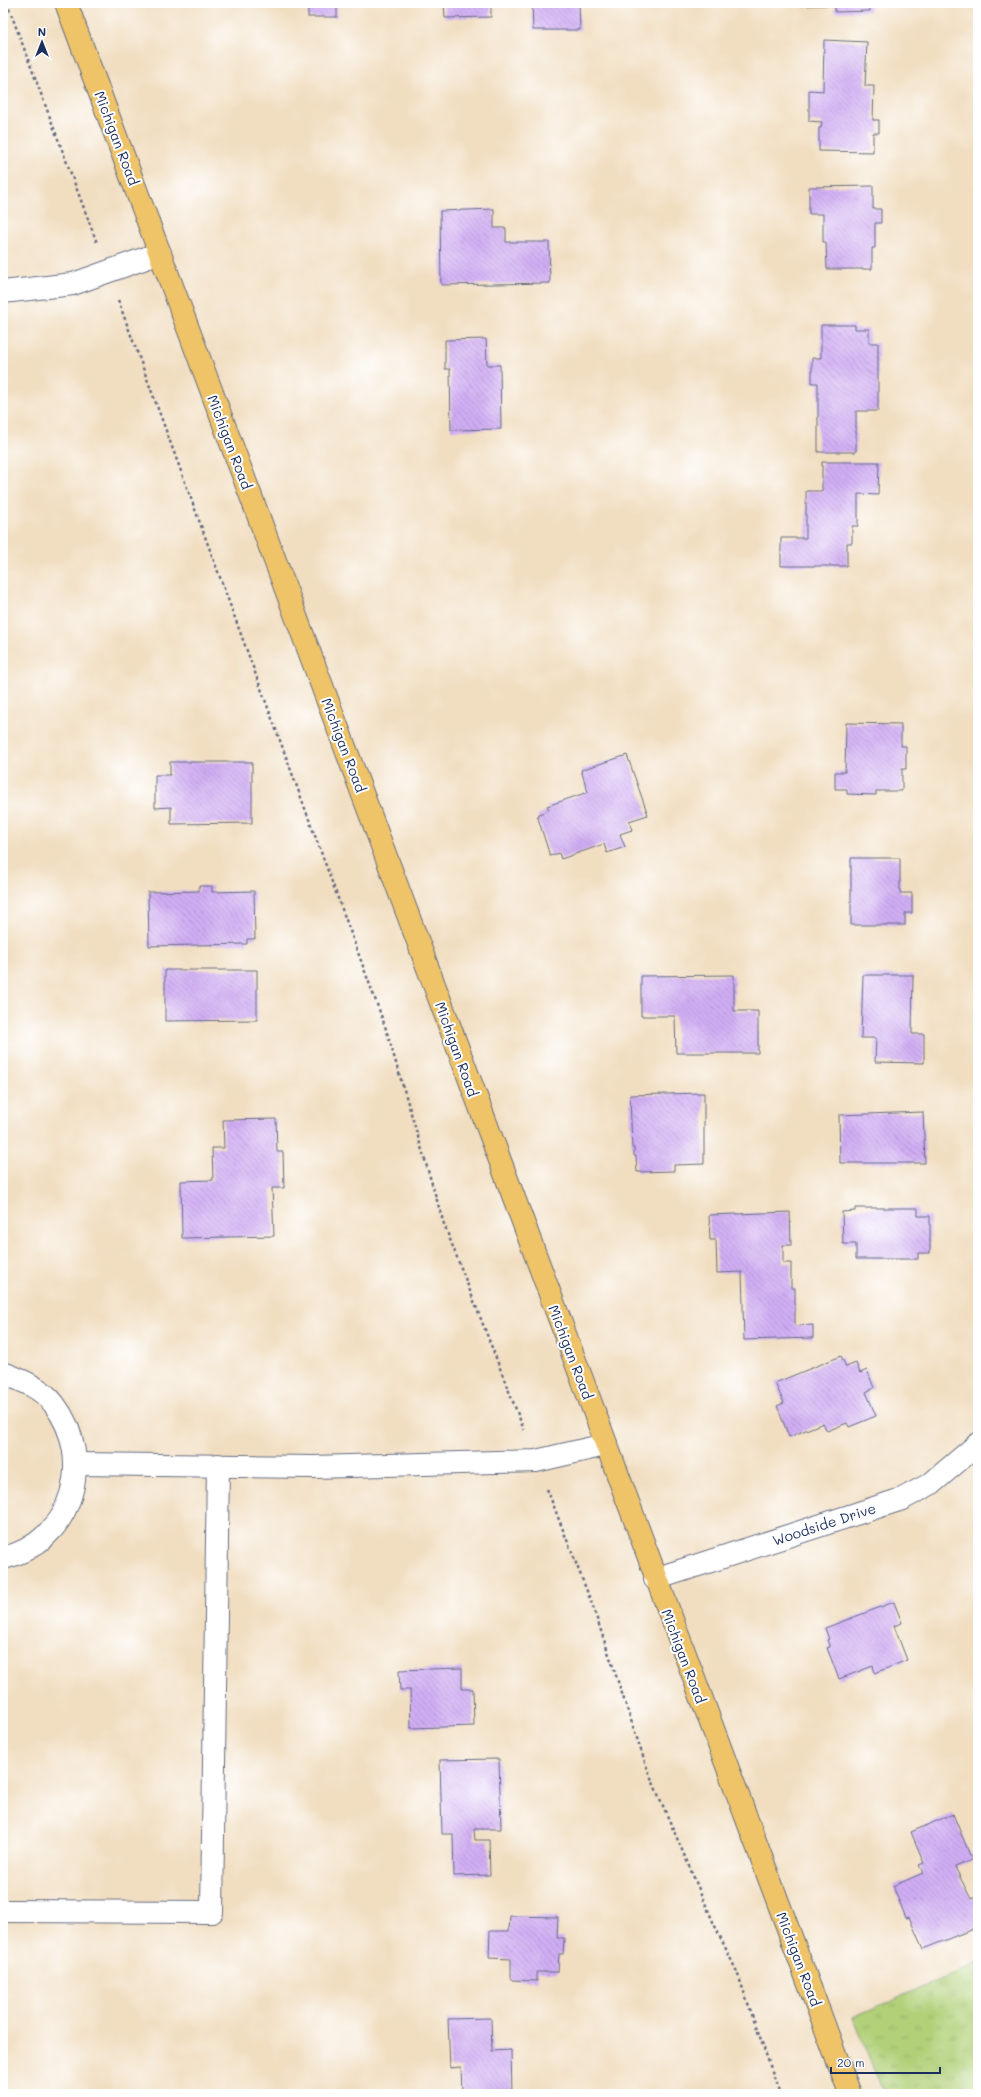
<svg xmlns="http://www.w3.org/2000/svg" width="981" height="2097" viewBox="0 0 981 2097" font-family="Mali,sans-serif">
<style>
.grass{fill:url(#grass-tufts);stroke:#66806b}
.building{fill:url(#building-back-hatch)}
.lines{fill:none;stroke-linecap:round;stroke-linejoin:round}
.minor-casing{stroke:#666c81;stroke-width:24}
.major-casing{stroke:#666c81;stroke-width:24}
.path{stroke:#666c81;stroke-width:2.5;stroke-dasharray:3 3;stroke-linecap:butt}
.minor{stroke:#fff;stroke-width:22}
.major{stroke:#efc469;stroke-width:22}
.labels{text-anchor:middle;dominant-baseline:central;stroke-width:4;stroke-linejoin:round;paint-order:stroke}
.street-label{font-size:14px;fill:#1b2f5e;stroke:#fff}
</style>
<defs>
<pattern id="grass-tufts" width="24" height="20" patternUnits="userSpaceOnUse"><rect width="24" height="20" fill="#b1d078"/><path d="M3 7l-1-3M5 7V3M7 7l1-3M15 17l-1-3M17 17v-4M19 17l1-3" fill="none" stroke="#98b36a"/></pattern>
<pattern id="building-back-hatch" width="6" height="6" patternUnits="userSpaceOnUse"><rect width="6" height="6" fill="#d1aef4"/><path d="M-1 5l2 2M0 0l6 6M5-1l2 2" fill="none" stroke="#a98ec9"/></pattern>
</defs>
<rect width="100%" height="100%" fill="#fff"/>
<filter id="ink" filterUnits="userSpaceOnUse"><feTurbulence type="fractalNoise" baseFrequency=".025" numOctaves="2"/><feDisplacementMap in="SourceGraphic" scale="8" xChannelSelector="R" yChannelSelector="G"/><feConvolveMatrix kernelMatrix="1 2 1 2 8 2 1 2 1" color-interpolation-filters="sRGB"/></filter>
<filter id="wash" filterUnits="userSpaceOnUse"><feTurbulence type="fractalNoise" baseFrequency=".012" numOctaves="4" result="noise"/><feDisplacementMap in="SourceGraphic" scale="16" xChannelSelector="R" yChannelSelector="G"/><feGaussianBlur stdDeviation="0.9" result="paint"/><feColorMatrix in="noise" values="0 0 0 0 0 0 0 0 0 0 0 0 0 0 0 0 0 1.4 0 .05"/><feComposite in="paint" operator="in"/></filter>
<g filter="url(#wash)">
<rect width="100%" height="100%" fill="#f1dec1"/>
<!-- grass -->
<polygon class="grass" points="978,1963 978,2094 884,2094 853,2018"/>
<g id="blocks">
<!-- building -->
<g class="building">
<polygon points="244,3 293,3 293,5 244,6"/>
<rect x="308" y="3" width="29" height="14"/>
<polygon points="444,3 491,3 491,17 445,18"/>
<polygon points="532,3 579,3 580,30 533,30"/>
<polygon points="794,3 870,3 870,11 835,12 835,5 795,6"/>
<polygon points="824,40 867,42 865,86 874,86 873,120 879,120 879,133 873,133 873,152 819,151 819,128 821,128 822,122 809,121 809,90 823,91"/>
<polygon points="873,186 873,209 881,209 881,223 875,223 875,248 872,248 872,269 827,269 826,242 823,242 823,214 809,214 809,187"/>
<polygon points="494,209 494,228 506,228 506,242 549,242 550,283 441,285 440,211"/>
<polygon points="821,325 855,325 855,329 869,329 869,343 878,343 878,411 856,411 856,452 818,452 818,383 812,383 812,358 821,358"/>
<polygon points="486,339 487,365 500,365 501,429 451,430 450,369 445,369 445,340"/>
<polygon points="822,462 879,462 878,495 858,494 858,526 852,526 852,543 847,543 847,566 781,566 781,538 806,538 806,491 822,491"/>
<polygon points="846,723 901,724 901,746 906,746 906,769 902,769 902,791 876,791 876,795 847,794 847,789 835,789 835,772 845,772"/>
<polygon points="627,755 648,815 629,821 632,830 620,834 625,847 607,853 604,844 561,859 559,853 550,856 537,815 549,810 547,806 588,792 581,770"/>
<polygon points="170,762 252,762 252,823 171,824 171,807 155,808 155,775 170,775"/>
<polygon points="851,858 900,858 900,893 912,893 912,913 905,913 905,925 851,925"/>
<polygon points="199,886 212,886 212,892 254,891 255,939 247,939 247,944 149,946 148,892 199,891"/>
<polygon points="165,970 257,970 257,1020 165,1021"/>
<polygon points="734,975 734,1011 758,1011 758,1053 676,1053 675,1016 641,1016 641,976"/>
<polygon points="863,975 913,975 912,1034 924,1034 924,1063 875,1062 876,1038 861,1038"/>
<polygon points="704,1093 704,1164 674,1165 674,1171 637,1172 636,1156 634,1156 634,1148 632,1148 630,1095"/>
<polygon points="923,1112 925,1163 840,1163 839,1115"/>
<polygon points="276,1119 277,1152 283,1152 284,1188 272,1188 274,1236 182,1238 181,1181 213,1180 212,1148 224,1148 223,1120"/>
<polygon points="855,1208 918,1208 918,1216 930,1216 930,1253 918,1253 918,1259 856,1259 856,1244 843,1244 842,1212 855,1211"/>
<polygon points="790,1212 791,1245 783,1245 783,1263 791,1263 791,1288 795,1288 795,1326 813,1325 813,1338 744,1340 742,1272 717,1273 716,1240 710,1240 709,1215"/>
<polygon points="841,1356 846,1367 856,1363 860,1373 867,1370 874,1388 866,1392 876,1416 849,1427 847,1423 827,1431 823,1423 789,1437 777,1406 784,1403 775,1383"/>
<polygon points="894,1602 902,1623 894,1626 907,1660 875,1673 873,1666 839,1679 827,1648 830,1647 827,1640 829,1639 825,1628"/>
<polygon points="462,1668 462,1689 473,1689 474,1726 411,1728 410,1690 400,1690 399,1670"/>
<polygon points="499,1759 501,1829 474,1829 475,1840 489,1840 490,1875 454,1876 453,1834 442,1834 440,1760"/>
<polygon points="953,1814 972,1860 955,1867 971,1899 978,1896 978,1927 923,1949 909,1917 906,1918 893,1886 923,1873 919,1865 924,1863 911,1832"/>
<polygon points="510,1916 558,1917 557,1938 564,1938 563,1954 559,1954 558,1972 537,1972 537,1981 511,1980 511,1959 489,1958 490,1931 509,1931"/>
<polygon points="491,2018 492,2051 511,2050 512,2094 462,2094 461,2067 450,2068 448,2019"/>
</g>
</g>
</g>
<g filter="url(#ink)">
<use href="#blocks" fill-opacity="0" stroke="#666c81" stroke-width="1"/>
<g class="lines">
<!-- minor casing -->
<g class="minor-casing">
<g id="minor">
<polyline points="3,292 73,284 160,253"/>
<path d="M3,1373C21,1380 42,1388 54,1404C96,1459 73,1542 3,1558"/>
<polyline points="76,1464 313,1467 536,1461 605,1445"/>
<polyline points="655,1579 902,1499 932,1483 978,1444"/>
<polyline points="3,1911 212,1912 218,1465"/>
</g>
</g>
<!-- major casing -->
<g class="major-casing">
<polyline id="major" points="66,3 850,2094"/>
</g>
<!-- path -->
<g class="path">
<polyline points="7,3 97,243"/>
<polyline points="118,300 385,1026 444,1224 524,1430"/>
<polyline points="547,1489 592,1604 648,1771 714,1924 737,1972 780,2094"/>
</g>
<!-- minor -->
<use href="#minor" class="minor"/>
<!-- major -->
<use href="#major" class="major"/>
</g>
</g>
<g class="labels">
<!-- street labels -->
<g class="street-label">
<text transform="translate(117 138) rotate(69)">Michigan Road</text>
<text transform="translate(230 442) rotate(69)">Michigan Road</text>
<text transform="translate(344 745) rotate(69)">Michigan Road</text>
<text transform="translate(457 1049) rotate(70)">Michigan Road</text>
<text transform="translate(571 1352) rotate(69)">Michigan Road</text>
<text transform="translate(824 1524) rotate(-18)">Woodside Drive</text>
<text transform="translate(684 1656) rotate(69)">Michigan Road</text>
<text transform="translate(799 1959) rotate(69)">Michigan Road</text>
</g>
</g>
<!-- margin -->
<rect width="981" height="2097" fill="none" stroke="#fff" stroke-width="16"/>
<!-- north arrow -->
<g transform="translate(42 42)" stroke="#ffffff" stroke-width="3" paint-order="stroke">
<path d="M0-3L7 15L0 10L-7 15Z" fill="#1b2f5e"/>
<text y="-6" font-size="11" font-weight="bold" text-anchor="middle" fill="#1b2f5e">N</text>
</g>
<!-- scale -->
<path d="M831 2067v6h109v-6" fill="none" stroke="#1b2f5e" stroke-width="2"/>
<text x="837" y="2067" font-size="12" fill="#1b2f5e" stroke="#ffffff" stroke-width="3" paint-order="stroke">20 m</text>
</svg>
